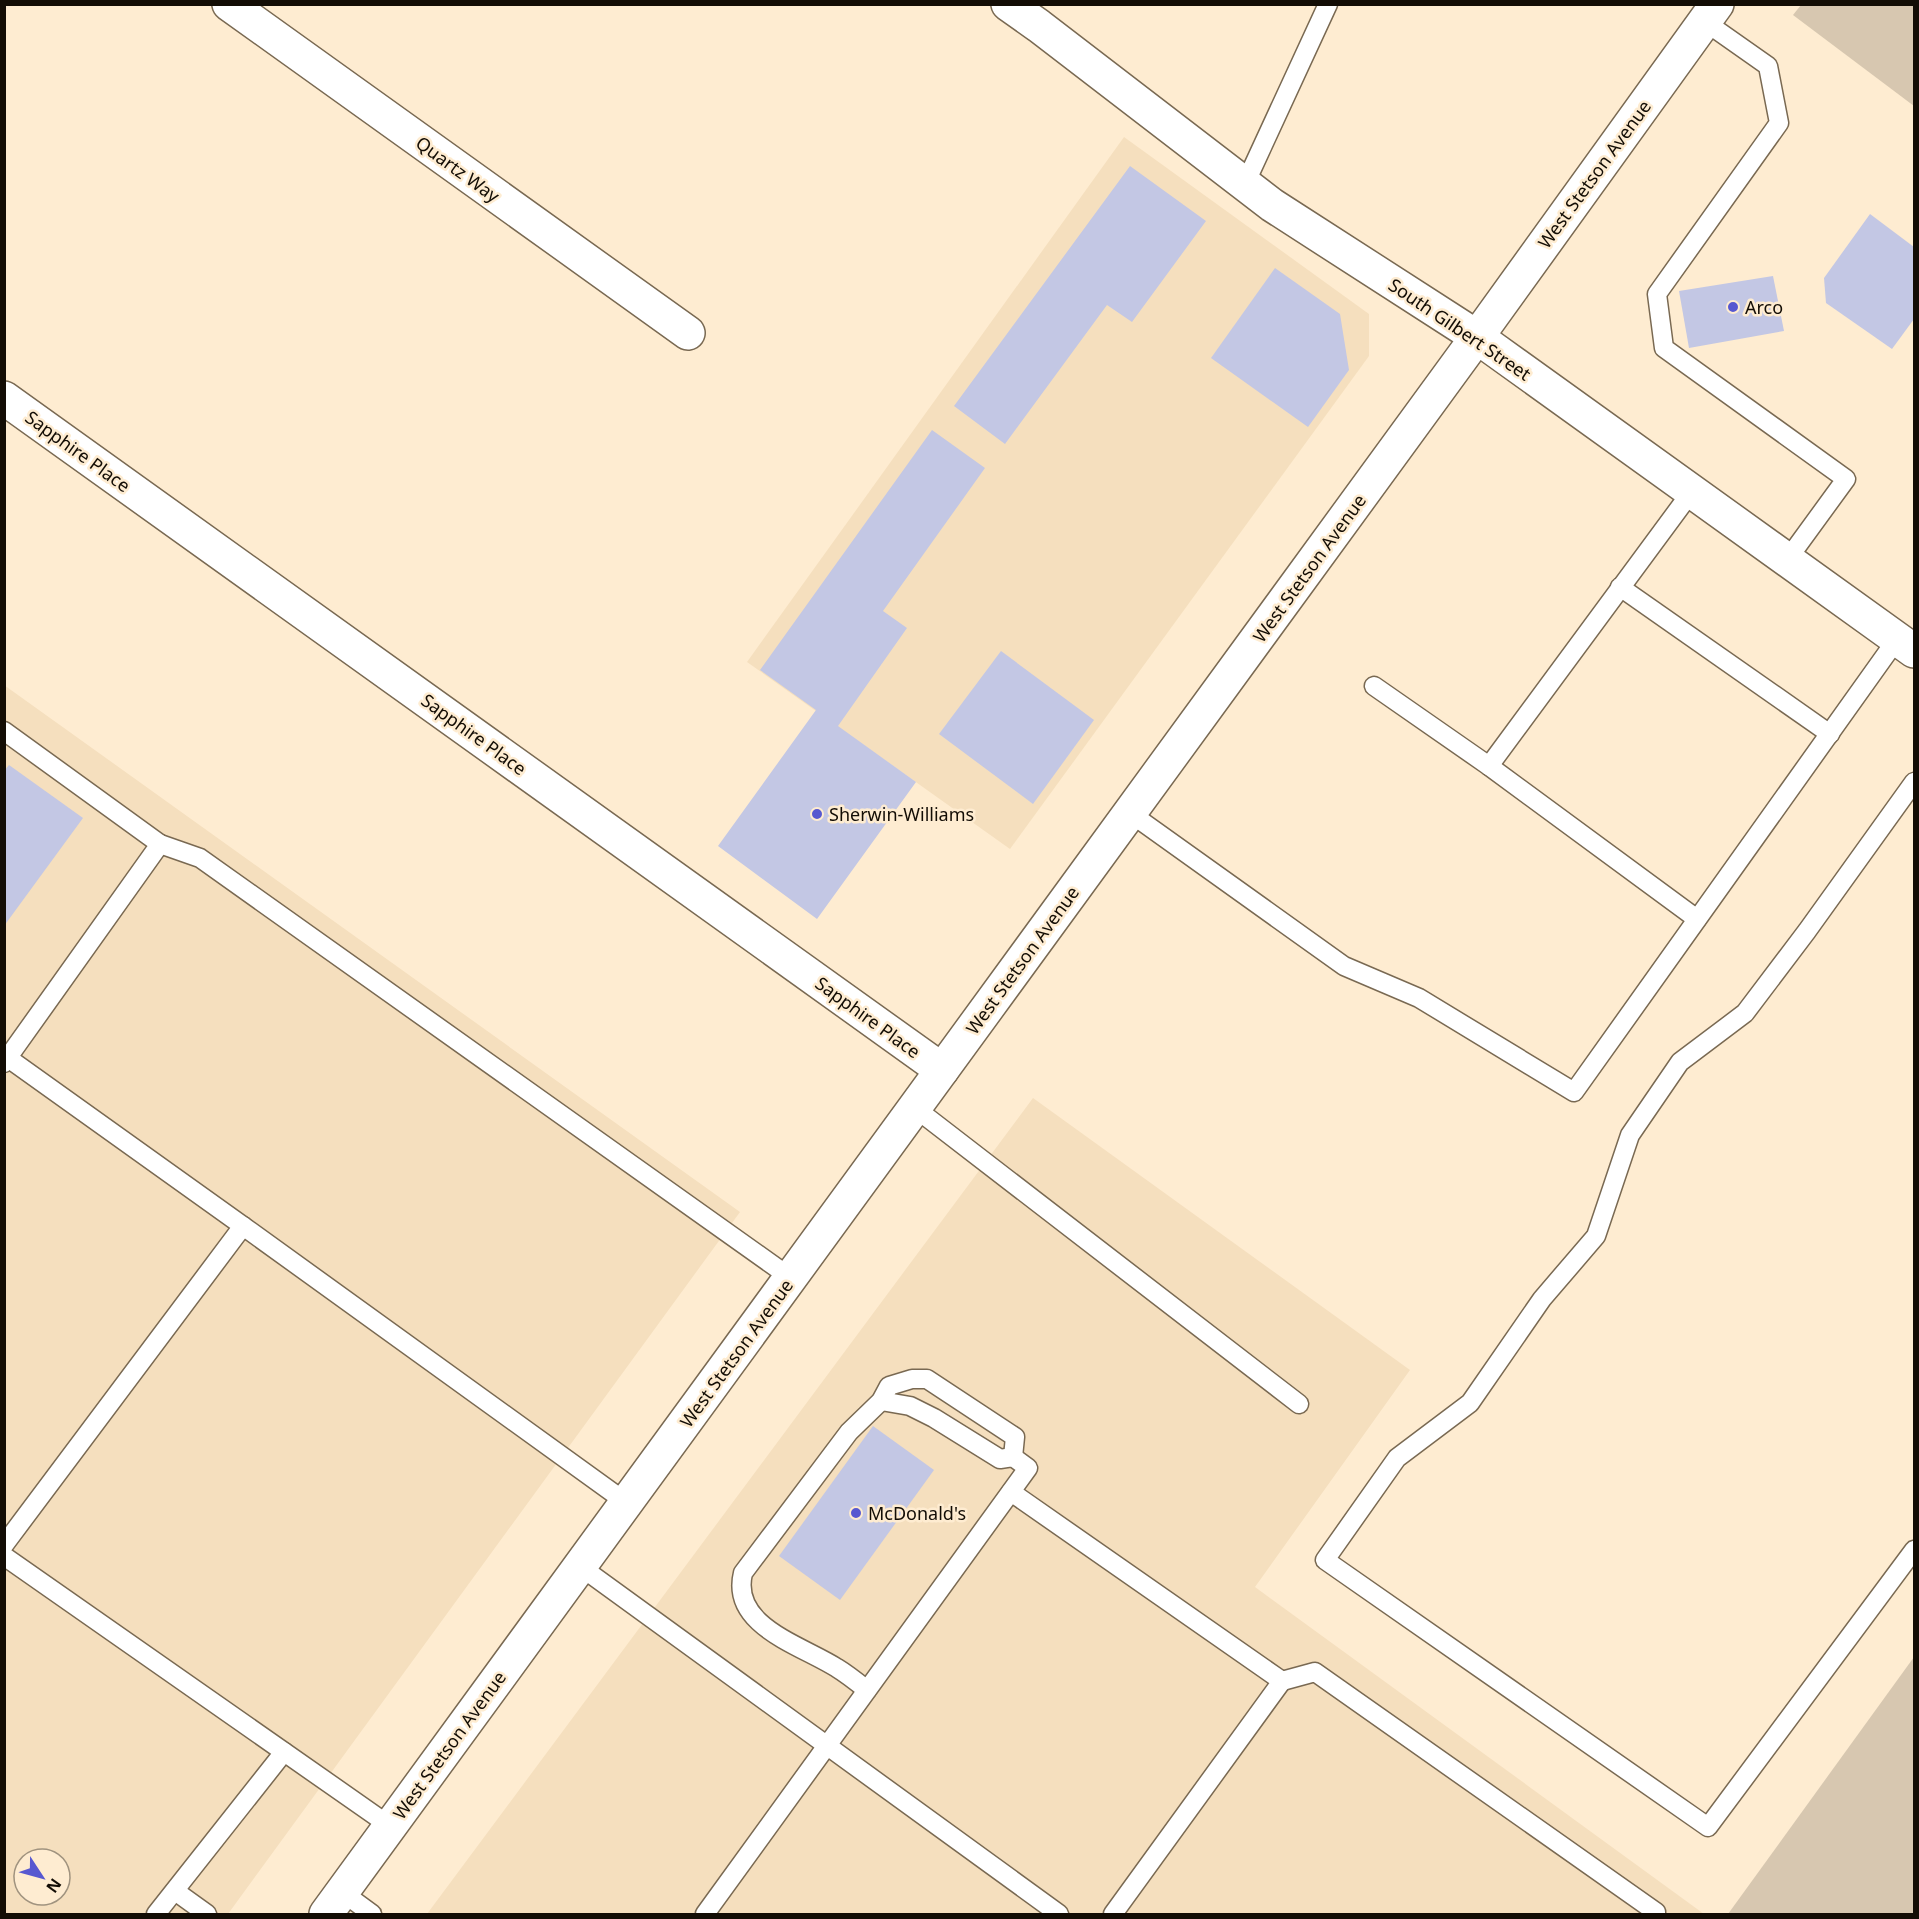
<svg xmlns="http://www.w3.org/2000/svg" width="1919" height="1919" viewBox="0 0 1919 1919" font-family="'Noto Sans',sans-serif">
<style>
.built{fill:#f5dfbe;fill-rule:evenodd}
.green{fill:#d7c7b0}
.building{fill:#c3c7e4}
.lines{fill:none;stroke-linecap:round;stroke-linejoin:round}
.service-casing{stroke:#796952;stroke-width:21}
.minor-casing{stroke:#796952;stroke-width:36}
.tertiary-casing{stroke:#796952;stroke-width:36}
.secondary-casing{stroke:#796952;stroke-width:36}
.service{stroke:#fff;stroke-width:18}
.minor{stroke:#fff;stroke-width:33}
.tertiary{stroke:#fff;stroke-width:33}
.secondary{stroke:#fff;stroke-width:33}
.poi-dot{fill:#5758d0;stroke:#feecd1;stroke-width:2}
.labels{text-anchor:middle;dominant-baseline:central;stroke-width:5;stroke-linejoin:round;paint-order:stroke}
.street-label{font-size:18px;fill:#130d05;stroke:#feecd1}
.poi-label{font-size:18px;fill:#130d05;stroke:#feecd1;text-anchor:start}
</style>
<rect width="100%" height="100%" fill="#feecd1"/>
<!-- built -->
<g class="built">
<polygon points="1124,137 1369,314 1369,356 1010,849 747,662"/>
<path d="M4,685L740,1212L228,1914H5ZM24,1859H60V1895H24Z"/>
<polygon points="1033,1098 1410,1370 1255,1587 1704,1914 427,1914"/>
</g>
<!-- green -->
<g class="green">
<polygon points="1801,5 1914,5 1914,106 1793,15"/>
<polygon points="1914,1657 1914,1914 1728,1914"/>
</g>
<!-- building -->
<g class="building">
<polygon points="1130,166 1206,221 1132,322 1107,305 1005,444 954,406"/>
<polygon points="1870,214 1914,247 1914,319 1892,349 1826,303 1824,278"/>
<polygon points="1275,268 1340,314 1349,370 1308,427 1211,358"/>
<polygon points="1773,276 1784,331 1689,348 1679,291"/>
<polygon points="932,430 985,468 883,611 907,628 838,726 916,782 817,919 718,846 816,710 760,670"/>
<polygon points="1001,651 1094,720 1033,804 939,734"/>
<polygon points="9,765 83,818 4,926 4,771"/>
<polygon points="873,1426 934,1470 840,1600 779,1556"/>
</g>
<g class="lines">
<!-- service casing -->
<g class="service-casing">
<g id="service">
<polyline points="1704,21 1768,66 1779,123 1657,294 1664,348 1846,479 1787,560"/>
<polyline points="1245,184 1328,4"/>
<polyline points="1620,587 1830,734"/>
<polyline points="1374,686 1489,766 1692,491"/>
<polyline points="4,731 160,844 4,1063"/>
<polyline points="1489,766 1697,919"/>
<polyline points="1914,782 1807,931 1745,1013 1680,1062 1630,1135 1596,1236 1542,1299 1470,1403 1397,1458 1325,1560 1708,1827 1914,1550"/>
<polyline points="1130,813 1344,966 1419,998 1574,1092 1897,639"/>
<polyline points="160,844 200,858 791,1278"/>
<polyline points="915,1108 1299,1404"/>
<polyline points="243,1226 627,1503"/>
<polyline points="1011,1492 1282,1681 1113,1914"/>
<polyline points="4,1545 243,1226 8,1058"/>
<polyline points="4,1556 390,1826"/>
<polyline points="581,1567 1059,1914"/>
<polyline points="1282,1681 1315,1672 1656,1912 1656,1914"/>
<path d="M867,1690C857,1682 847,1674 837,1668C801,1645 730,1626 743,1573L849,1432L881,1401L889,1386L912,1379H927L1015,1437L1013,1457"/>
<polyline points="175,1891 207,1914"/>
<polyline points="342,1892 372,1914"/>
<polyline points="156,1914 284,1752"/>
<polyline points="705,1914 1028,1468 1013,1457 1000,1459 934,1418 910,1406 881,1401"/>
</g>
</g>
<!-- minor casing -->
<g class="minor-casing">
<g id="minor">
<polyline points="229,4 688,333"/>
<polyline points="1008,4 1039,26 1272,205 1477,337"/>
<polyline points="4,398 942,1070"/>
</g>
</g>
<!-- tertiary casing -->
<g class="tertiary-casing">
<polyline id="tertiary" points="1477,337 1914,651"/>
</g>
<!-- secondary casing -->
<g class="secondary-casing">
<polyline id="secondary" points="326,1914 1477,337 1717,4"/>
</g>
<!-- service -->
<use href="#service" class="service"/>
<!-- minor -->
<use href="#minor" class="minor"/>
<!-- tertiary -->
<use href="#tertiary" class="tertiary"/>
<!-- secondary -->
<use href="#secondary" class="secondary"/>
</g>
<!-- markers -->
<g class="poi-dot">
<circle cx="1733" cy="307" r="6"/>
<circle cx="817" cy="814" r="6"/>
<circle cx="856" cy="1513" r="6"/>
</g>
<g class="labels">
<!-- street labels -->
<g class="street-label">
<text transform="translate(458 169) rotate(36)">Quartz Way</text>
<text transform="translate(1594 174) rotate(-54)">West Stetson Avenue</text>
<text transform="translate(1460 329) rotate(34)">South Gilbert Street</text>
<text transform="translate(78 451) rotate(36)">Sapphire Place</text>
<text transform="translate(1309 568) rotate(-54)">West Stetson Avenue</text>
<text transform="translate(474 734) rotate(36)">Sapphire Place</text>
<text transform="translate(1022 960) rotate(-54)">West Stetson Avenue</text>
<text transform="translate(868 1017) rotate(36)">Sapphire Place</text>
<text transform="translate(736 1353) rotate(-54)">West Stetson Avenue</text>
<text transform="translate(449 1745) rotate(-54)">West Stetson Avenue</text>
</g>
<!-- poi labels -->
<g class="poi-label">
<text x="1745" y="307">Arco</text>
<text x="829" y="814">Sherwin-Williams</text>
<text x="868" y="1513">McDonald's</text>
</g>
</g>
<!-- border -->
<rect width="1919" height="1919" fill="none" stroke="#130d05" stroke-width="12"/>
<!-- north arrow -->
<g transform="translate(42 1877) rotate(126)"><circle r="28" fill="#feecd1" stroke="#a0937f" stroke-width="1.5"/>
<path d="M0-4.5L10 22L0 15L-10 22Z" fill="#5758d0"/>
<text y="-9" font-size="16" font-weight="bold" text-anchor="middle" fill="#130d05">N</text>
</g>
</svg>
